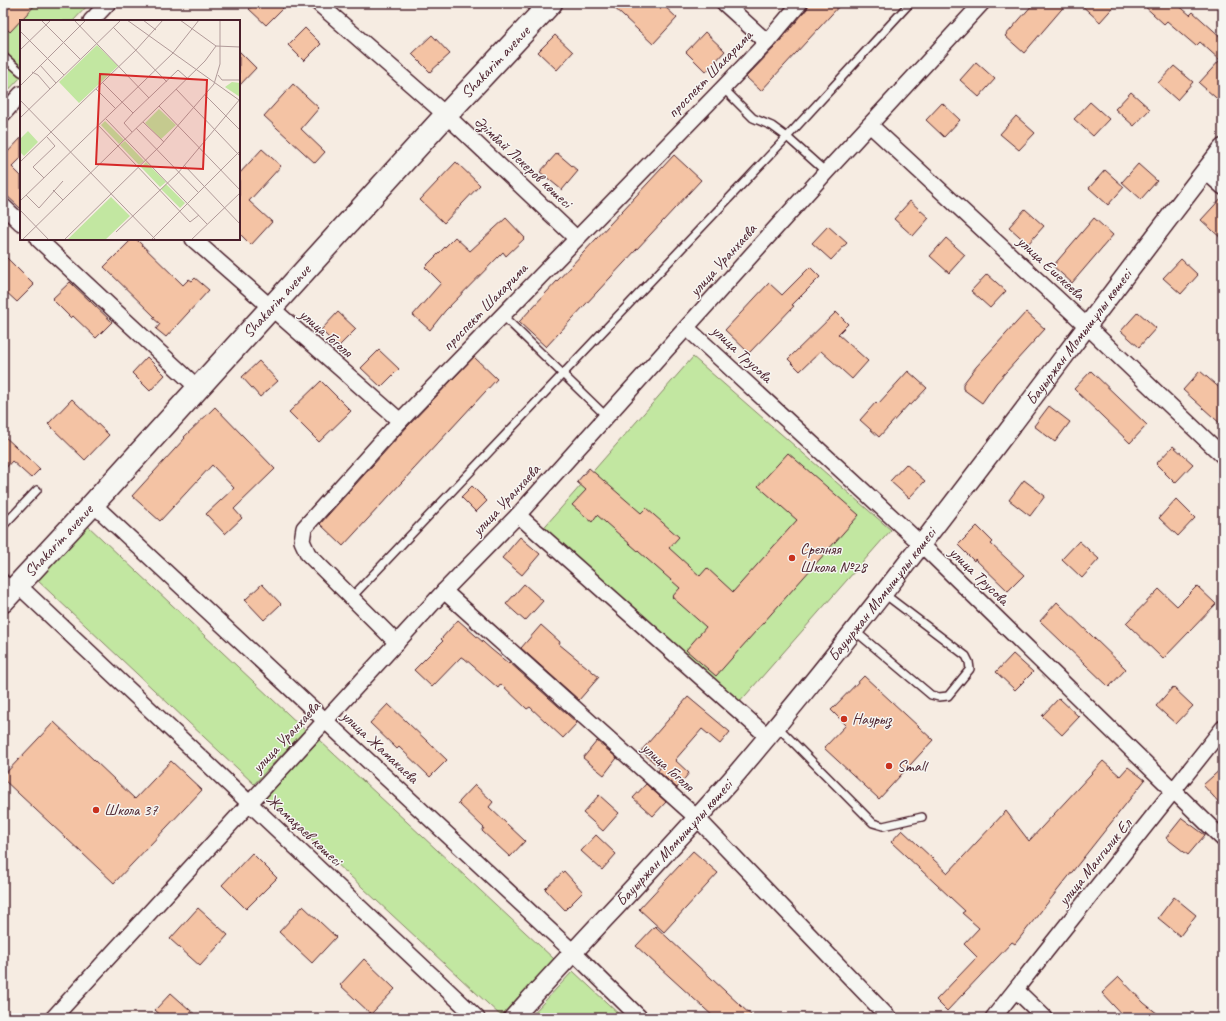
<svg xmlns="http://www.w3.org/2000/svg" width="1226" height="1021" viewBox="0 0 1226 1021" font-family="Caveat,sans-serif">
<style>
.green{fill:#c2e7a1;stroke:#868366}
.building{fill:#f4c3a4;stroke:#4a1f2b}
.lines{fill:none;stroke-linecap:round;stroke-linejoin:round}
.service-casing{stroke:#4a1f2b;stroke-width:10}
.minor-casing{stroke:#4a1f2b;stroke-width:18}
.tertiary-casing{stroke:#4a1f2b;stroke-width:21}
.primary-casing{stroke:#4a1f2b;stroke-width:25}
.service{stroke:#f6f6f2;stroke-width:7}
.minor{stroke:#f6f6f2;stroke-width:15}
.tertiary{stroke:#f6f6f2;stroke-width:18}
.primary{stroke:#f6f6f2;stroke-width:22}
.poi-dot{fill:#c8321e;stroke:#f6f6f2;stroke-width:1.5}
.labels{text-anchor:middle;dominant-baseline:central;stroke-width:3;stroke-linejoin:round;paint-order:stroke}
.street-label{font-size:16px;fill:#4a1f2b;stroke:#f6f6f2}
.poi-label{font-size:16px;fill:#4a1f2b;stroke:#f6f6f2;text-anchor:start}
.inset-road{fill:none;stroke:#b19a99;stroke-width:1}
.view{fill:#d62828;fill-opacity:0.15;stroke:#d62828;stroke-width:2}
.inset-edge{fill:none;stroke:#4a1f2b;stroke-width:2}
</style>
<rect width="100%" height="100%" fill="#f6ece2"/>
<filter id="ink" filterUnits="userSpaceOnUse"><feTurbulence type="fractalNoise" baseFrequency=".025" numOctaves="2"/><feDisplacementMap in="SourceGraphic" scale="8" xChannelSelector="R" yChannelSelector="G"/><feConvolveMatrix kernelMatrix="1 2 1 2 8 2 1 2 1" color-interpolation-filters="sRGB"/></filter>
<g filter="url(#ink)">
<!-- green -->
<g class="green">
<polygon points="3,3 90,3 73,21 21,21 21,77 3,96"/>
<polygon points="693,357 891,530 738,704 540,532"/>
<polygon points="87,525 305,730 254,784 36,579"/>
<polygon points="319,740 554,959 501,1016 266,798"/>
<polygon points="573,971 623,1018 529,1018"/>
</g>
<!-- building -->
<g class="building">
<polygon points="3,3 37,3 10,32 3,25"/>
<polygon points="256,3 288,3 266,25 249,9"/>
<polygon points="609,3 661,3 677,18 653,44"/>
<polygon points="809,3 842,3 761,91 746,77 774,48 807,9"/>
<polygon points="1034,3 1067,3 1024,53 1005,36"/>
<polygon points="1079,3 1117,3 1100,22"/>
<polygon points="1141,3 1176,3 1190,15 1193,12 1223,39 1223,104 1199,83 1220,60 1200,42 1196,46 1167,21 1164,24"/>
<polygon points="305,28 321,44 304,61 288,45"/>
<polygon points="705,32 725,51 706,72 686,52"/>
<polygon points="432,35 450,54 430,72 412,54"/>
<polygon points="555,35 573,52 557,70 538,52"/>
<polygon points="239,51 256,68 239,86"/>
<polygon points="976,62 995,79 979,97 960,80"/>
<polygon points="1174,66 1193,82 1177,100 1158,83"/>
<polygon points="293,84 319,108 301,129 325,152 315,163 264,116"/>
<polygon points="1131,92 1150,109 1134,126 1115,109"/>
<polygon points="1090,102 1109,119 1093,136 1074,119"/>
<polygon points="942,103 960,120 944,137 926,120"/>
<polygon points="1016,116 1035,133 1019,150 1000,134"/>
<polygon points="21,138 21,158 12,167 21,176 21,209 3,192 3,157"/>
<polygon points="262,149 281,166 249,201 272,222 251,245 239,233 239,174"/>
<polygon points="557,153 578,171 562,190 540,172"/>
<polygon points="674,155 701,180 546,347 519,322"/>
<polygon points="456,162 480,185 444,223 420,200"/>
<polygon points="1138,164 1157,181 1141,199 1122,182"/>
<polygon points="1105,170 1124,187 1108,205 1089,188"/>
<polygon points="1223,196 1223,240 1201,220"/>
<polygon points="910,201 929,218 913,236 894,219"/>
<polygon points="1025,209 1044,226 1028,244 1009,227"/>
<polygon points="506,218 525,238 506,256 503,252 445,311 430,330 413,315 441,283 425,267 455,237 470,251"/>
<polygon points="1094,218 1113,235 1072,283 1053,266"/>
<polygon points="828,226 847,243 831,260 812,243"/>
<polygon points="946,238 965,255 949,273 930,256"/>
<polygon points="132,239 136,239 183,285 189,279 192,281 195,278 209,290 166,337 156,329 160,324 153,318 155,317 104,267"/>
<polygon points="3,254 34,285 17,302 3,289"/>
<polygon points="1181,259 1198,275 1181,294 1163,278"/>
<polygon points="810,267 820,277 792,305 794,306 749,353 725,330 769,283 782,295"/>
<polygon points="987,274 1006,291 990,308 971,291"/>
<polygon points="70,282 112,322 96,338 73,316 71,318 52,299"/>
<polygon points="338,312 356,329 338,347 321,330"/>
<polygon points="836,312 848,324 838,334 868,361 852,379 821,351 800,371 788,359"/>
<polygon points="1026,312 1045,329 996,383 982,403 963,389 963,384 976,367"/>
<polygon points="1138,312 1156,328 1139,347 1121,331"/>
<polygon points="379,350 399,369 381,387 361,368"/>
<polygon points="147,357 165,375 150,391 132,373"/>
<polygon points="474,357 497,379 343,546 320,524 407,427"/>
<polygon points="259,361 278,381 260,397 242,377"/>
<polygon points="908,371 927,388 911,405 909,404 879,437 860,420 876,402 878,404"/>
<polygon points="1091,371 1147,425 1130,443 1074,389"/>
<polygon points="1200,371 1223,391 1223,426 1183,390"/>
<polygon points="321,381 351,411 319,442 289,412"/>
<polygon points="72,399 109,435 85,460 48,424"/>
<polygon points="1049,406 1070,422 1055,442 1034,426"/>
<polygon points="215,407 275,469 234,509 242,518 225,534 206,514 234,488 212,465 160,521 132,496 185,438 184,437"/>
<polygon points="3,435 40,469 31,478 12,461 3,471"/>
<polygon points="1173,446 1193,464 1175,483 1156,464"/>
<polygon points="788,453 859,515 716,676 686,650 706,627 672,597 680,588 597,515 592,522 572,505 586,490 577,482 589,468 641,513 646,508 679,537 669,548 700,576 707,568 733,592 797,520 758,486"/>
<polygon points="906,464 925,481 909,498 890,481"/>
<polygon points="1024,480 1045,496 1030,516 1009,500"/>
<polygon points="472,486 487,501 476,512 461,497"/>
<polygon points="1176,499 1195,518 1178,536 1159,518"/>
<polygon points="977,526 993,542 991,544 1024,575 1008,591 975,559 974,561 958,545"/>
<polygon points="520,537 540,554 522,575 502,558"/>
<polygon points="1079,541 1099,559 1082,578 1062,559"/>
<polygon points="262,584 281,604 264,620 245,600"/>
<polygon points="524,584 543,601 525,621 506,604"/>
<polygon points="1197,586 1216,604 1163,659 1126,623 1159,589 1177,606"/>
<polygon points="1057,602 1126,669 1109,687 1040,621"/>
<polygon points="458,620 492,650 508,663 509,662 577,723 563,738 530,707 527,709 501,684 498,688 464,658 461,657 432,687 414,670 443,641 441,639"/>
<polygon points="541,625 560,642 559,644 599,677 579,700 521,648"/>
<polygon points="1013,654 1033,672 1015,690 996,672"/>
<polygon points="864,676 933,740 879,799 824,748 846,725 831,710"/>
<polygon points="1173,687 1193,706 1176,724 1156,706"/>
<polygon points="688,697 730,732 720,744 702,729 675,760 689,773 677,788 658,771 660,768 641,751"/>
<polygon points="1059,698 1079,717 1062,735 1042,716"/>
<polygon points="388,704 447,760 430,777 399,747 397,749 370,723"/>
<polygon points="54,722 135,799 171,761 202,790 114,883 3,779 3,776"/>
<polygon points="597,741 617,758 604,775 583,758"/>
<polygon points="1103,761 1120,776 1128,767 1145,780 1015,944 1012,942 947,1011 936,1000 977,957 964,944 979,928 962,913 965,911 891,842 902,830 948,873 1006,811 1029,841"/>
<polygon points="1223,767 1223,807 1203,785"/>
<polygon points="646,784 666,802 653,816 633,798"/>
<polygon points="475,785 493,802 489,807 525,841 510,857 482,831 484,828 458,803"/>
<polygon points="599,795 619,813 603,831 583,813"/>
<polygon points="1182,818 1205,835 1188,855 1166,838"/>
<polygon points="596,835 616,854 602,870 581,851"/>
<polygon points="693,851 718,873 664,932 639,909"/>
<polygon points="252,853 277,878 246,909 222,885"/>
<polygon points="564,871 583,892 565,910 545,889"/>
<polygon points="1174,897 1196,915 1180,936 1158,918"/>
<polygon points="303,906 336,937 312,963 279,932"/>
<polygon points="198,908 228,935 200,966 170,939"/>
<polygon points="655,926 754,1018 715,1018 636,946"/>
<polygon points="364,959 395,989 371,1014 340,985"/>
<polygon points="1119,977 1144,1003 1163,1018 1125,1018 1102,993"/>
<polygon points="171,993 199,1018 164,1018 155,1010"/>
</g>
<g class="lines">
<!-- service casing -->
<g class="service-casing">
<g id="service">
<polyline points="3,56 21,72"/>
<polyline points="723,88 753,118 772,126 787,137 826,172"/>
<polyline points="502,315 607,417"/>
<polyline points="3,526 37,490"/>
<polyline points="3,577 12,587"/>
<polyline points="350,599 787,137 910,3"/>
<polyline points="855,631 931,695 939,697 948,696 970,669 969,662 966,656 883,593"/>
<polyline points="776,725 873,823 883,826 922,817"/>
</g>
</g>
<!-- minor casing -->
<g class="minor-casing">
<g id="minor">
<polyline points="318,3 446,115 576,238"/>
<polyline points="724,3 767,42"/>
<polyline points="91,21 108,3"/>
<polyline points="3,114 21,94"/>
<polyline points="870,125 1088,327 1223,456"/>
<polyline points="1205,171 1223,187"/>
<polyline points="3,206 21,223"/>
<polyline points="38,239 199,389"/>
<polyline points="193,239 400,421"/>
<polyline points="687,328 921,544 1223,839"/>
<polyline points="93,504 573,952 640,1018"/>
<polyline points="518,515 767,736"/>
<polyline points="18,585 477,1018"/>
<polyline points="444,591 697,818 889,1018"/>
<polyline points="397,643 308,554 302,541 304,528 400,421 723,88 767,42 800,3"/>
<polyline points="1016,990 1045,1018"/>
<polyline points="53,1018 444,591 518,515 826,172 982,3"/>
<polyline points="993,1018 1223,728"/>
</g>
</g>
<!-- tertiary casing -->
<g class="tertiary-casing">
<g id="tertiary">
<path id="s1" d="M513,1018C587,936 665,856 738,772C909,571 1061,356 1223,148"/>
</g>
</g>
<!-- primary casing -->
<g class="primary-casing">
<g id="primary">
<path id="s2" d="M3,601L93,504L446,115L551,3"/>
</g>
</g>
<!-- service -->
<use href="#service" class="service"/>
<!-- minor -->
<use href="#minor" class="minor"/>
<!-- tertiary -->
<use href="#tertiary" class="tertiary"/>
<!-- primary -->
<use href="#primary" class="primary"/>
</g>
</g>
<!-- markers -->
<g class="poi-dot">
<circle cx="792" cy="558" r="4"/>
<circle cx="844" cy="719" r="4"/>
<circle cx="889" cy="766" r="4"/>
<circle cx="96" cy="810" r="4"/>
</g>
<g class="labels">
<!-- street labels -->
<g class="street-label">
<text stroke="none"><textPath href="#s2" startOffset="730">Shakarim avenue</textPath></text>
<text transform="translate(710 74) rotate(-46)">проспект Шакарима</text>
<text transform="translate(523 162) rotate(43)">Әзімбай Лекеров көшесі</text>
<text transform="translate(723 260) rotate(-48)">улица Уранхаева</text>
<text transform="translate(1051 268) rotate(43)">улица Ешекеева</text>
<text stroke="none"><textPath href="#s2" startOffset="406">Shakarim avenue</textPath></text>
<text transform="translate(485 307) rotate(-46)">проспект Шакарима</text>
<text transform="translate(326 333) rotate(41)">улица Гоголя</text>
<text stroke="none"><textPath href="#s1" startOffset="886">Бауыржан Момышұлы көшесі</textPath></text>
<text transform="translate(742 354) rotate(43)">улица Трусова</text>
<text transform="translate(506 500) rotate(-47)">улица Уранхаева</text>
<text stroke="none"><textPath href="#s2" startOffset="82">Shakarim avenue</textPath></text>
<text transform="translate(979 576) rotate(44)">улица Трусова</text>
<text stroke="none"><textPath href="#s1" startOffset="562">Бауыржан Момышұлы көшесі</textPath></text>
<text transform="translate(286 737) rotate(-47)">улица Уранхаева</text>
<text transform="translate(380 747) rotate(43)">улица Жамакаева</text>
<text transform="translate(668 767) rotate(42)">улица Гоголя</text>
<text transform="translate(304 830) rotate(43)">Жамақаев көшесі</text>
<text stroke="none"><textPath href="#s1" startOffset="238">Бауыржан Момышұлы көшесі</textPath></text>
<text transform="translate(1095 862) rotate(-51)">улица Мангилик Ел</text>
</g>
<!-- poi labels -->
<g class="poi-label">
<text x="800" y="549">Срелняя<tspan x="800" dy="18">Школа №28</tspan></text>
<text x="852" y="719">Наурыз</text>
<text x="897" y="766">Small</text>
<text x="104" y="810">Школа 37</text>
</g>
</g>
<!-- overview -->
<g transform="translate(20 20)">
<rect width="220" height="220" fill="#f6ece2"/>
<path d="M77,25L98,46L59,83L39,62ZM212,62L220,63V77L205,67ZM139,89L156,105L141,119L125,103ZM85,101L104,120L99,124L81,105ZM8,111L18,122L4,136L0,132V119ZM105,121L124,141L119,145L100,125ZM126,142L146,162L140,167L121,147ZM146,164L165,183L160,188L141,169ZM91,177L110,196L85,220H47Z" fill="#c2e7a1"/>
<path class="inset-road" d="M21,0L60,39M54,0L129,78M107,0L219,80M123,0L136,10M160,0L196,26L220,27M93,7L147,62M0,11L44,55M0,30L31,0M20,45L36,63M12,52L18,55L30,69M198,55L202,60H220M82,62L113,93M0,66L66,0M76,69L96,89M156,69L220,136M185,75L220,110M0,80L136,220M139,86L220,170M0,98L101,0M86,99L187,204M123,102L144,122M79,106L170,202L179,195M116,108L178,172M112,112L104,103L113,93L158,50L167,58M0,142L116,30L143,0M164,145L220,204M24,158L13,147L35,126L27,117M33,170L43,180M6,175L19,188L43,161M0,181L153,33L179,0M0,190L29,220M96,212L158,153L220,79M2,220L185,41L196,26M44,220L141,125L194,64L200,44V0M131,220L220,131M171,220L220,173"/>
<path class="view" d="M80,54L187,60L183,149L76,144Z"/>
<rect width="220" height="220" class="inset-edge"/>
</g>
<!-- margin -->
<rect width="1226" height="1021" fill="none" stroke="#f6f6f2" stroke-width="16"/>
<rect x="8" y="8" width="1210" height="1005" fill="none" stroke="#4a1f2b" stroke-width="1.5" filter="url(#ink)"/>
</svg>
